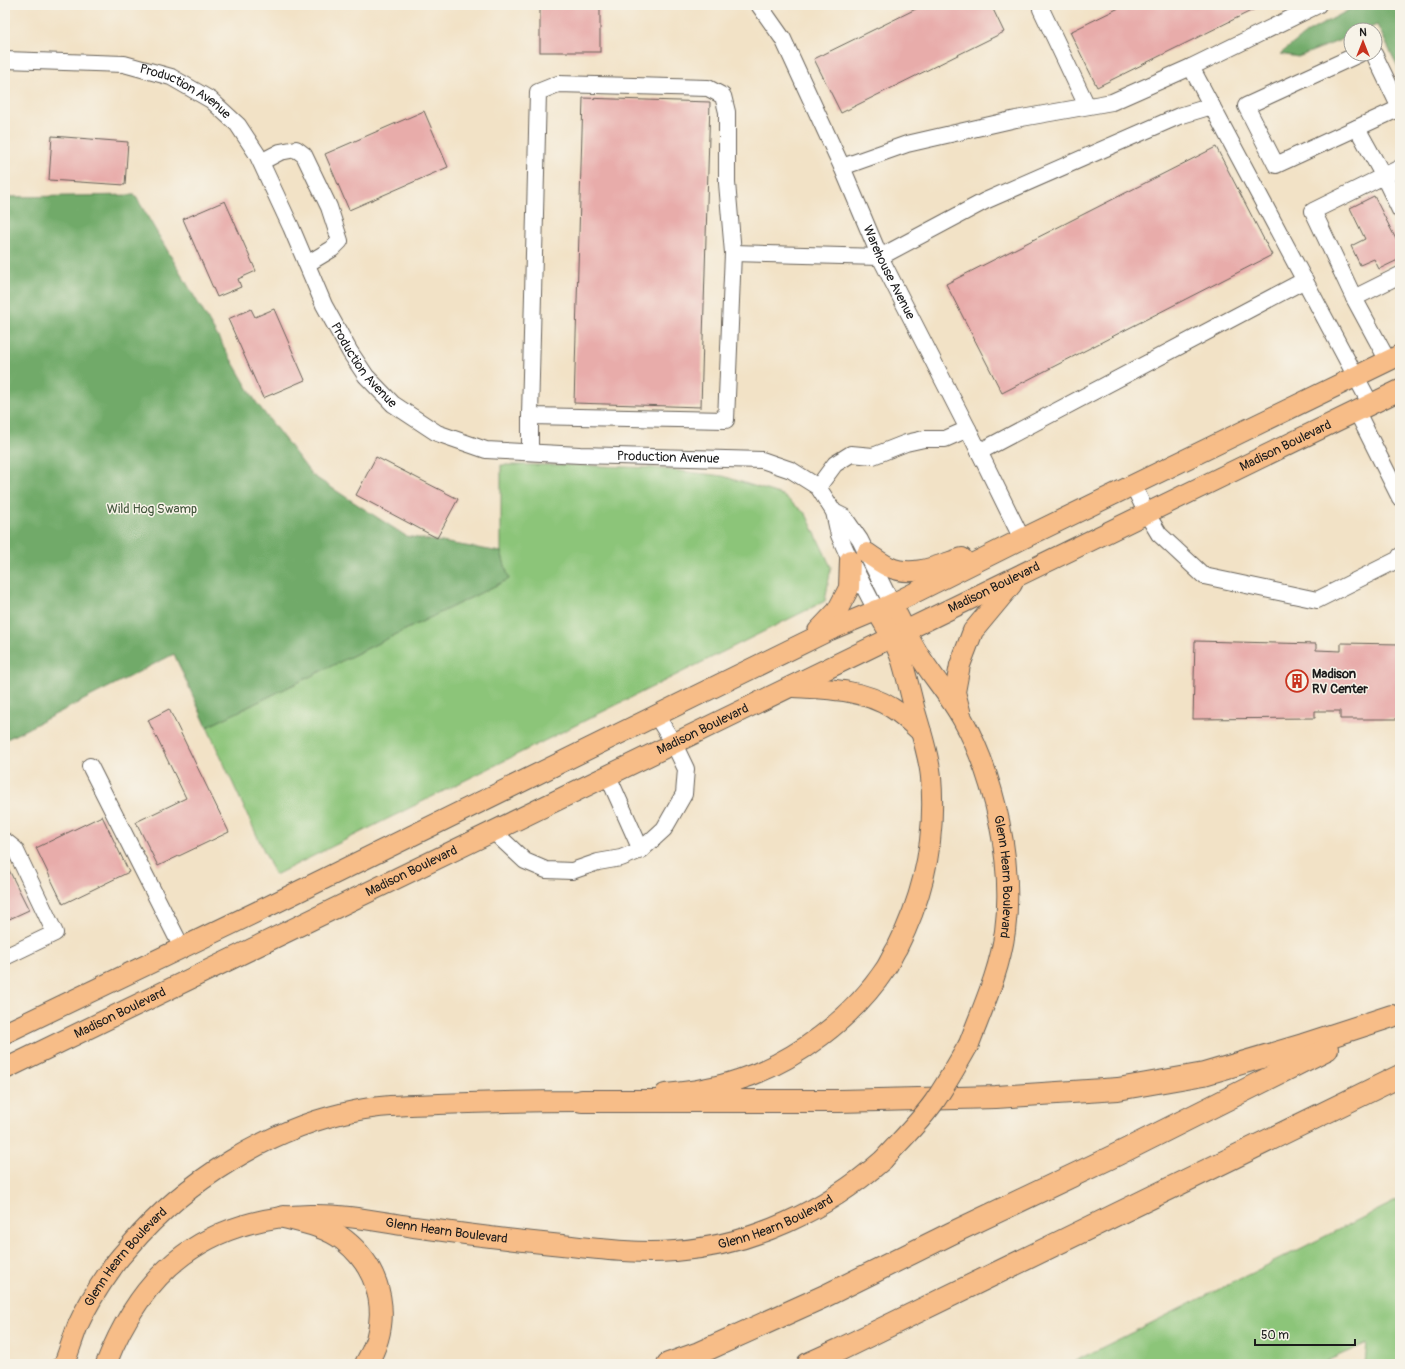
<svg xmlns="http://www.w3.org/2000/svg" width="1405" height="1369" viewBox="0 0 1405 1369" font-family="Pangolin,sans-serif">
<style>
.green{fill:#8cc579;stroke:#54704a}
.forest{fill:#71aa69;stroke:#466342}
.building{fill:#e8acaa}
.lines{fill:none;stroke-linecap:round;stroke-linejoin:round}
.minor-casing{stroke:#676158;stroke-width:18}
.major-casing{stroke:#676158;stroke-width:22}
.highway-casing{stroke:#676158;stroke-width:24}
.minor{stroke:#fff;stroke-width:16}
.major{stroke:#f7bd88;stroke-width:20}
.highway{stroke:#f7bd88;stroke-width:22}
.major-bridge-casing{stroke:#676158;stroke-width:22;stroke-linecap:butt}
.major-bridge{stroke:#f7bd88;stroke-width:20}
.labels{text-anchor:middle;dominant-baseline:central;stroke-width:3;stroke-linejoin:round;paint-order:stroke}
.street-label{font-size:13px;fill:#1c1c1c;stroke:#f7f3e8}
.park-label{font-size:13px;fill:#43573d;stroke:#f7f3e8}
.poi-label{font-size:13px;font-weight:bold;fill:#1c1c1c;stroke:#f7f3e8;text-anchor:start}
</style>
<rect width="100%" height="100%" fill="#f7f3e8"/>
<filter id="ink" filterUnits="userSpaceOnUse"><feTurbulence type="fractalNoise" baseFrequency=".025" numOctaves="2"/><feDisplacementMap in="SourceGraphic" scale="8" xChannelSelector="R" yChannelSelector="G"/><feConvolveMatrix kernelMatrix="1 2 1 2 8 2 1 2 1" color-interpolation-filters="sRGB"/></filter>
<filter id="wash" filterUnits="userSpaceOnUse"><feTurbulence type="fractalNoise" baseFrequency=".012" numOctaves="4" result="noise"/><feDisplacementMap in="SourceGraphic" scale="16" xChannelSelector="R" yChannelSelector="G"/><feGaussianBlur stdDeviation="0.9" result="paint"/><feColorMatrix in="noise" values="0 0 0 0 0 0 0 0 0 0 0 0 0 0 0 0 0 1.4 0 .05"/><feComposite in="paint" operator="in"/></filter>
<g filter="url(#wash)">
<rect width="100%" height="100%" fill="#f2e2c6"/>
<!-- green -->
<g class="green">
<polygon points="501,465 570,465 653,468 723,476 782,495 806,514 831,567 825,601 275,875 207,727 509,579 501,552"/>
<polygon points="1400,1199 1400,1364 1365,1364 1367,1343 1320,1364 1069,1364"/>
</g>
<!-- forest -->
<g class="forest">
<polygon points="1358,5 1400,5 1400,71 1377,25 1365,30 1351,30 1351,36 1298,57 1280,54 1308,32"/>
<polygon points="135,195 256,402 312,475 406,536 501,552 509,579 207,727 174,654 5,740 5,197"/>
</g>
<g id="blocks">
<!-- building -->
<g class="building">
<rect x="540" y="5" width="60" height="47"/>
<polygon points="924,5 991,5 1004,32 841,113 814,59"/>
<polygon points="1125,5 1263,5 1097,87 1070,32"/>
<polygon points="583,98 710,102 701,407 574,403"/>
<polygon points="424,111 448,167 349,210 325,154"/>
<polygon points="52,136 128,142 125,185 49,180"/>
<polygon points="1216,147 1272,255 1002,393 946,284"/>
<polygon points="1374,196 1400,247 1400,259 1379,269 1374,259 1360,265 1351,246 1365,239 1350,208"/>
<polygon points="225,201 256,271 238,279 241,287 217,297 183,219"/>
<polygon points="251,309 255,317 274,309 305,380 263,398 228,319"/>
<polygon points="376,457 458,499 437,538 356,495"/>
<polygon points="1195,641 1316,644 1316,650 1341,651 1341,643 1400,644 1400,719 1340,719 1340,711 1315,711 1315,718 1193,719"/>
<polygon points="169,709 229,832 158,866 136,822 186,798 148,720"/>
<polygon points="102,816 129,872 63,904 36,848"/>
<polygon points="5,862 29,910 5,921"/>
</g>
</g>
</g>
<g filter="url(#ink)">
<use href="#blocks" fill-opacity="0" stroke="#676158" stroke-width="1"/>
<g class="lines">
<!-- minor casing -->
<g class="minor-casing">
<g id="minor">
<path id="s1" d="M759,5L783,39L842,167L880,257L968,429L1022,539"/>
<polyline points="1042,5 1041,9 1087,106"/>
<polyline points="1359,54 1246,106 1276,165 1400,108"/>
<polyline points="1374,54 1400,108"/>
<path id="s2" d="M5,60L124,64L171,77L211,100L238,125L257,154L291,227L324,305L350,352L366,376L393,404L437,433L486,450L580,455L762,460L791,470L818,487L834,512L839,535L850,560L876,610"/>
<polyline points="1191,67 1371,405"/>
<polyline points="1357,128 1383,175 1400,210"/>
<polyline points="261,162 280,152 296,149 304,155 329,207 340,241 332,249 307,264"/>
<polyline points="842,167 907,144 1016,119 1112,102 1191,67 1318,5"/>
<polyline points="733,253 880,257 985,201 1179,116 1212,106"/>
<polyline points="1354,298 1400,275"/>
<polyline points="1388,361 1354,298 1313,211 1400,168"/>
<polyline points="1357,412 1400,498"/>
<polyline points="530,416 726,420 733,253 727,183 727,112 723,96 708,88 558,84 538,92 530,416 530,452"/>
<polyline points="979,452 1305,280"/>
<polyline points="1133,485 1147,514 1159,534 1204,576 1317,600 1399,559 1400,556"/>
<polyline points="818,487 835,464 851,454 873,456 906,443 924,439 945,439 968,429"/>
<polyline points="834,512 844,517 860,540 892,604"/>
<polyline points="90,766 182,948"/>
<polyline points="608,776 641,850"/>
<polyline points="494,832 525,861 546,870 572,871 598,862 621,858 641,850 664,829 684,794 686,769 674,744 656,715"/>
<polyline points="5,841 15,849 55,933 5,957"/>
</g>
</g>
<!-- major casing -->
<g class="major-casing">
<g id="major">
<path d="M867,553C874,558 881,563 889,567C913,578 939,565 962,558"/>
<path id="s3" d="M892,604C900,620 908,637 917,652C931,675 950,696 963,720C995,778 1014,865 1005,931C1000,970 983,1007 969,1044"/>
<polyline points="818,631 837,611 849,588 850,560"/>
<path d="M793,687C827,689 862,689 892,708C902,714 912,724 921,732"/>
<polyline points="960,711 955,692 960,665 973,631 1012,584"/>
<polyline points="5,1033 271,905 830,630 892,604 1022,539 1400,355"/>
<path id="s4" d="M5,1069L1400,390"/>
<path d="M665,1094C689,1092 715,1088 738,1080C795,1062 853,1018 886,968C890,962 893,954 897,948C924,895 936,836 931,777C929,756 921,732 915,711C911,695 907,678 902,661C896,643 886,626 876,610"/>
<path id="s5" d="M64,1364C69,1351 73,1338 78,1325C87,1305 99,1286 112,1268C117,1260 124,1253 130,1246C184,1182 271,1127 354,1111C382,1105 411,1105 439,1104C487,1102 534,1101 582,1101L597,1100"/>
<path id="s6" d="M106,1364C143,1269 207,1218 310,1215C344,1214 381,1222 414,1227C463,1234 512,1240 562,1245C599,1249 637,1254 675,1251C753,1245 825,1211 883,1160"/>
</g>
</g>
<!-- highway casing -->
<g class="highway-casing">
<g id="highway">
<polyline points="582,1101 839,1101 996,1097 1118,1089 1204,1074 1303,1045 1392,1016"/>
<path d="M284,1217C304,1222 328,1227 344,1240C383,1271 392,1321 366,1364"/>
<polyline points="668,1364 699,1353 825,1296 952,1233 1118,1154 1327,1049"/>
<polyline points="808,1364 839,1350 1400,1076"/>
</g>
</g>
<!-- minor -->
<use href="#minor" class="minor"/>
<!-- major -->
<use href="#major" class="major"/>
<!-- highway -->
<use href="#highway" class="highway"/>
<!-- major-bridge casing -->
<g class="major-bridge-casing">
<path id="major-bridge" d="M883,1160C900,1141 919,1123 934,1102C947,1083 958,1063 969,1044"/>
</g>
<!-- major-bridge -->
<use href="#major-bridge" class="major-bridge"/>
</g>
</g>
<!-- icons -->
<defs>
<g id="building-ring" transform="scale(1.15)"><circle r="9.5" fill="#f7f3e8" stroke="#c8321e" stroke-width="1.5"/><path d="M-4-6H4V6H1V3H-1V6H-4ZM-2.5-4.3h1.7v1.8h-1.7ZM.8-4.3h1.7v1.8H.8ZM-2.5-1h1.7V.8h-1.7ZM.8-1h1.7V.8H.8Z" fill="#c8321e"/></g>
</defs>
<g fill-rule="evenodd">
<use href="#building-ring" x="1297" y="681"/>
</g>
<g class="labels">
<!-- street labels -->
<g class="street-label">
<text stroke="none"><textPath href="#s2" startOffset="187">Production Avenue</textPath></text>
<text stroke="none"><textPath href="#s1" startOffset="298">Warehouse Avenue</textPath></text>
<text stroke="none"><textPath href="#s2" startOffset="523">Production Avenue</textPath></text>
<text stroke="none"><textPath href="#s4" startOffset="1424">Madison Boulevard</textPath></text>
<text stroke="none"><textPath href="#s2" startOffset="859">Production Avenue</textPath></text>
<text stroke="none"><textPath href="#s4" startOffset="1100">Madison Boulevard</textPath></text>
<text stroke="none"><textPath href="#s4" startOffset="776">Madison Boulevard</textPath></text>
<text stroke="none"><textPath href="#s4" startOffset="452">Madison Boulevard</textPath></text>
<text stroke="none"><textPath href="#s3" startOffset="300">Glenn Hearn Boulevard</textPath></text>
<text stroke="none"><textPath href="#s4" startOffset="128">Madison Boulevard</textPath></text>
<text stroke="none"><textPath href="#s6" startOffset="743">Glenn Hearn Boulevard</textPath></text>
<text stroke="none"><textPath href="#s6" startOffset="408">Glenn Hearn Boulevard</textPath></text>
<text stroke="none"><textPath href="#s5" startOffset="125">Glenn Hearn Boulevard</textPath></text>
</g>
<!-- park labels -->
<g class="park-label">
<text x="152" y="509">Wild Hog Swamp</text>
</g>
<!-- poi labels -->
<g class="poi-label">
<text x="1312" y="674">Madison<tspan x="1312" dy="15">RV Center</tspan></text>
</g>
</g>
<!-- margin -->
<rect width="1405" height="1369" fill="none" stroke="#f7f3e8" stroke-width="20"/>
<!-- north arrow -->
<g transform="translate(1363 42)"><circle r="19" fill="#f7f3e8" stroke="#9f9d96"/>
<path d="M0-3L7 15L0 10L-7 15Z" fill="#c8321e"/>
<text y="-6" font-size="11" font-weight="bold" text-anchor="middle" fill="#1c1c1c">N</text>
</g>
<!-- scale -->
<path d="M1255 1339v6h100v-6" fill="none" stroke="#1c1c1c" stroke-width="2"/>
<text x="1261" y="1339" font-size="12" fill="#1c1c1c" stroke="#f7f3e8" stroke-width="3" paint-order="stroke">50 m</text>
</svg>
